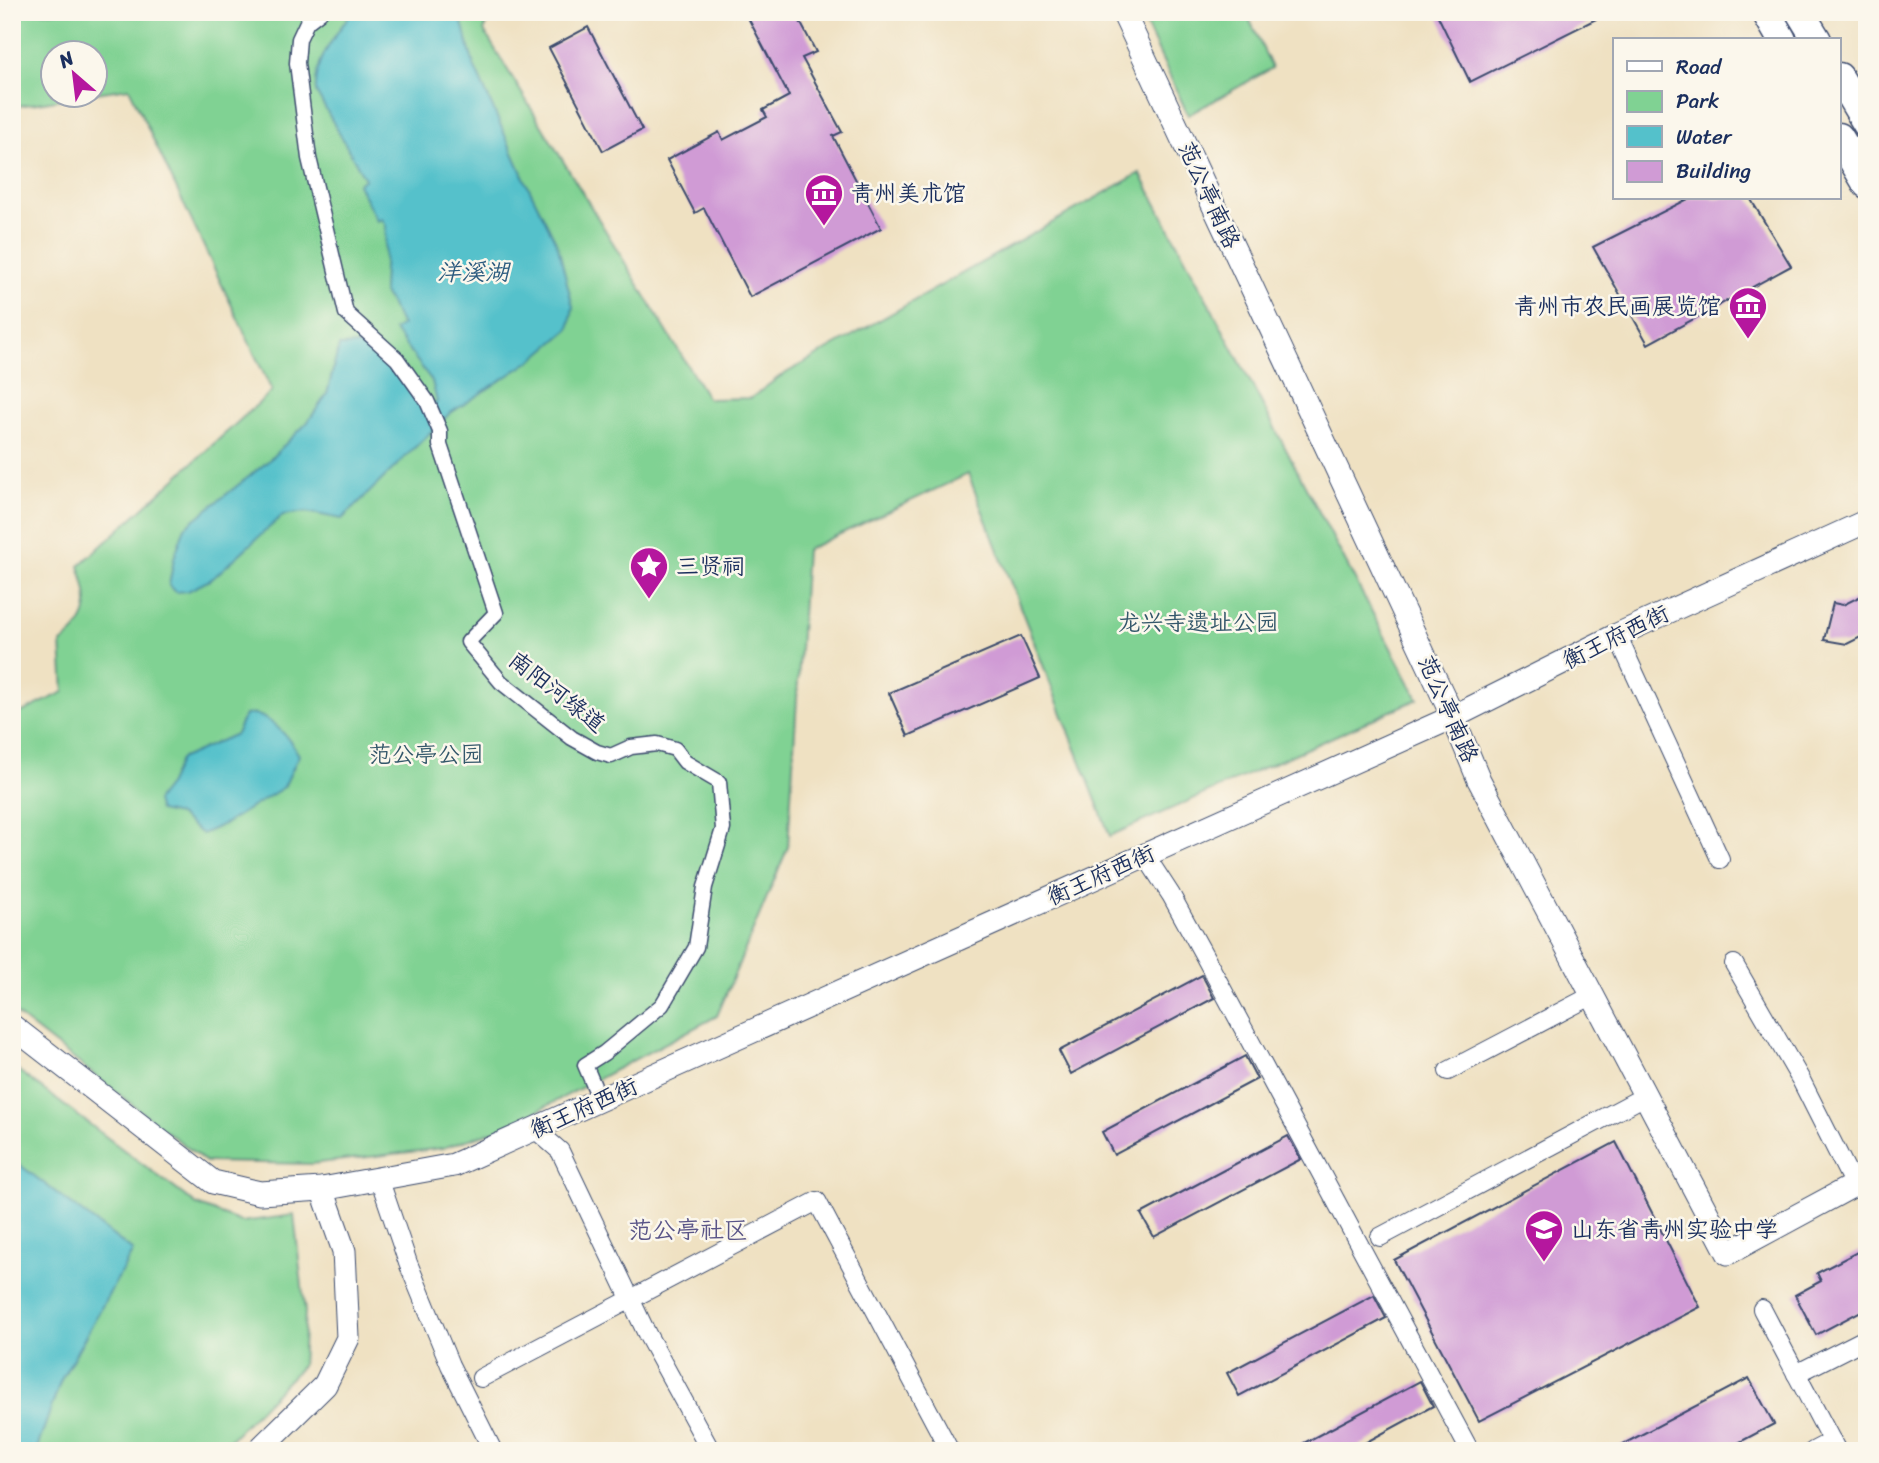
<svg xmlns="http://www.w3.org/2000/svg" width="1879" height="1463" viewBox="0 0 1879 1463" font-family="Sriracha,'LXGW WenKai TC',sans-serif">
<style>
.green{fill:#80d293;stroke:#4e8078;stroke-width:2}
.water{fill:#54c1cb;stroke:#387894;stroke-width:2}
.building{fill:#d09bd5}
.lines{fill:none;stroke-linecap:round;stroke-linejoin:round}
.pedestrian-casing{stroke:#3b4a6d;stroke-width:17}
.minor-casing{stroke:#3b4a6d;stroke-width:20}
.tertiary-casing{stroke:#3b4a6d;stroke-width:25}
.primary-casing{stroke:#3b4a6d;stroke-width:31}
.pedestrian{stroke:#fff;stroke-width:14}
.minor{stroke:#fff;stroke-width:18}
.tertiary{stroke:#fff;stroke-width:23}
.primary{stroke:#fff;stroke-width:28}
.labels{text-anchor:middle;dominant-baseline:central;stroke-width:5;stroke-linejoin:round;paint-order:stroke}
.poi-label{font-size:23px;fill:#1b2f5e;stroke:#fbf7ec;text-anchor:start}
.street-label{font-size:23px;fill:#1b2f5e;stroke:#fbf7ec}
.park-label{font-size:23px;fill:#34586b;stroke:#fbf7ec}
.water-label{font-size:24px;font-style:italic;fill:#2c5b7f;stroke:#fbf7ec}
.neighbourhood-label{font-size:24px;fill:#5a5588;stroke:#fbf7ec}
</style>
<rect width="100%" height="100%" fill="#fbf7ec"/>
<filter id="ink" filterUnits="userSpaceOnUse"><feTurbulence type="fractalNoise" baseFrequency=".0143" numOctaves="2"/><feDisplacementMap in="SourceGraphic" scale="14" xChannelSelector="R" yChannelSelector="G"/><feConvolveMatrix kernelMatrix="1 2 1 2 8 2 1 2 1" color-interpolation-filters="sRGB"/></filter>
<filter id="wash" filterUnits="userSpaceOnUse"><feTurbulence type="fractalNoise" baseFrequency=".00686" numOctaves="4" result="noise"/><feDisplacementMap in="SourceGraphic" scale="28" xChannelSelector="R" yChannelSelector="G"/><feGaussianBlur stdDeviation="1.57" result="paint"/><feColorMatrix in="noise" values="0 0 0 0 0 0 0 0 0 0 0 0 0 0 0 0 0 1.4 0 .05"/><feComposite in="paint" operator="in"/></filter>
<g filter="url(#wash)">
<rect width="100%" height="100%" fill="#efe1c2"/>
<!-- green -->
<g class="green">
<path d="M12,12H490L484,31L708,399L751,398L779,377L1140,173L1418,699L1110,836L968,474L806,550L788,847L717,1016L509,1126L443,1148L311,1164L206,1162L12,1011V748L19,745L18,714L64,692L61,643C93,620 91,600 79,566L272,391L129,88L95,93L94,52H52V94L87,95L12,107Z"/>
<polygon points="1140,12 1246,12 1272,68 1188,115"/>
<polygon points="12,1066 197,1205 241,1222 294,1215 305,1312 302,1366 219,1451 12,1451"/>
</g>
<!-- water -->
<g class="water">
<path d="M352,12H459L474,66L526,182L558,246L573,307L569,329L535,358L449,414L342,519L306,512L283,515L212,579L188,591L175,592L169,586L174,558L185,527L266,463L307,423L327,394L339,346L362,345L370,342L397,365L426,409L437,402L432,381L394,330L402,325L383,291L386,226L382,219L377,221L358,184L365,179L316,92C314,60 334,37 352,12Z"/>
<path d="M255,714C277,722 287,736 299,755L284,787L226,823L202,834L178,815L159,811L156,801L169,784L180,759L236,734L245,715Z"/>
<polygon points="12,1159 133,1251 61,1380 36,1451 12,1451"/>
</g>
<g id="blocks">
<!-- building -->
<g class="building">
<polygon points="745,12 795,12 816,52 802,58 842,132 833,136 881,228 750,297 704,208 695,213 667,160 719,132 723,140 767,117 763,110 789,96"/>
<polygon points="1436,12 1610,12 1470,82"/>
<polygon points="588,27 642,130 603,151 549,48"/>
<polygon points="1690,198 1750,198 1791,266 1648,344 1593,247"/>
<polygon points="1867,593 1867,634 1847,644 1824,640 1833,603 1843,605"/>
<polygon points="1021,636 1040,678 908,736 889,693"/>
<polygon points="1202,975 1214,998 1071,1074 1059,1051"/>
<polygon points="1245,1056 1257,1079 1114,1155 1102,1132"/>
<polygon points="1288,1136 1301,1159 1154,1237 1141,1214"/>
<polygon points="1616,1142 1700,1307 1479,1421 1394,1260"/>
<polygon points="1859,1251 1867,1265 1867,1308 1816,1335 1795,1295 1821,1281 1817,1273"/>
<polygon points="1374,1295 1386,1318 1239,1396 1227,1373"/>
<polygon points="1749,1378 1774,1424 1723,1451 1610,1451"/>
<polygon points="1420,1381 1433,1406 1350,1451 1289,1451"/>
</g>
</g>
</g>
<g filter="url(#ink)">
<use href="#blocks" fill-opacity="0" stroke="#3b4a6d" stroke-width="2"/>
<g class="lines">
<!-- pedestrian casing -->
<g class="pedestrian-casing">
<polyline id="pedestrian" points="320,12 307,22 299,39 297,63 309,158 346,313 397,359 427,401 440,431 440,445 496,613 468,642 501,682 572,738 597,752 611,756 631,747 657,744 675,749 685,762 719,782 723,829 705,887 696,947 662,1005 604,1053 585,1065 600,1100"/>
</g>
<!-- minor casing -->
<g class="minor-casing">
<g id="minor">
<polyline points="1617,635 1720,859"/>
<polyline points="1145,855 1171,895 1205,957 1470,1451"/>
<polyline points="1734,964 1801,1080 1854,1185"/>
<polyline points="1448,1071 1593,995"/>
<polyline points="536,1130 560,1151 647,1334 711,1451"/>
<polyline points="379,1178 408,1263 450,1365 493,1451"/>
<polyline points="1380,1237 1645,1096"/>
<polyline points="1762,1309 1837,1451"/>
<polyline points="1796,1374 1867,1338"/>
<polyline points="481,1378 817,1201 950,1451"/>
<polyline points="1813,1451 1832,1441"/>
</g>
</g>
<!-- tertiary casing -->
<g class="tertiary-casing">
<g id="tertiary">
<polyline points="1123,12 1453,717 1479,780 1728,1253 1867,1178"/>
<polyline points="12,1026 213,1182 260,1193 322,1189 454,1165 1453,717 1617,635 1867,521"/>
<polyline points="258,1451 325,1385 348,1338 344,1251 322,1189"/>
</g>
</g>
<!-- primary casing -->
<g class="primary-casing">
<g id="primary">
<polyline points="1766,12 1782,40"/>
<polyline points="1800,12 1817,40"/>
<polyline points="1839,77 1867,124"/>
<polyline points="1839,137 1867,184"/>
</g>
</g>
<!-- pedestrian -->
<use href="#pedestrian" class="pedestrian"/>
<!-- minor -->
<use href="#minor" class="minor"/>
<!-- tertiary -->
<use href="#tertiary" class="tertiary"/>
<!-- primary -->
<use href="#primary" class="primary"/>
</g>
</g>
<!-- icons -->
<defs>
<g id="museum-pin" transform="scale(2.0125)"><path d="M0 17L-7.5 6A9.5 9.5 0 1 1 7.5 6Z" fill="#b5179e" stroke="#fbf7ec"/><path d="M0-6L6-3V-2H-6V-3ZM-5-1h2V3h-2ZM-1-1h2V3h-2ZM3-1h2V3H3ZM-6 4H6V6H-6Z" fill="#fff"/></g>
<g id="sight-pin" transform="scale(2.0125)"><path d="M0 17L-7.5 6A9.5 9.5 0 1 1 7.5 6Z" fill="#b5179e" stroke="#fbf7ec"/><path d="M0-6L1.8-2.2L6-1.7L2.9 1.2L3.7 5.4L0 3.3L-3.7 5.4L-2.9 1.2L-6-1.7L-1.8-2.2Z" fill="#fff"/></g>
<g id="school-pin" transform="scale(2.0125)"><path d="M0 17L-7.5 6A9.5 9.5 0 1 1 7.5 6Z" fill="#b5179e" stroke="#fbf7ec"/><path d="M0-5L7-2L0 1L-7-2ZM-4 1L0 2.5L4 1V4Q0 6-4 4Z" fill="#fff"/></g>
</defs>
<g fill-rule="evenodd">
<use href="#museum-pin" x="824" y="193"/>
<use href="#museum-pin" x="1748" y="306"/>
<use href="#sight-pin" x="649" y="566"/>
<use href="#school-pin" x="1544" y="1229"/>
</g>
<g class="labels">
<!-- poi labels -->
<g class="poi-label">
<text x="851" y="193">青州美术馆</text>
<text x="1721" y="306" text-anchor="end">青州市农民画展览馆</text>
<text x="676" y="566">三贤祠</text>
<text x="1571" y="1229">山东省青州实验中学</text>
</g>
<!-- street labels -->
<g class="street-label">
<text transform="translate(1209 195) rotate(65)">范公亭南路</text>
<text transform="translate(1616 637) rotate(-26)">衡王府西街</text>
<text transform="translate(557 692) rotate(38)">南阳河绿道</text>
<text transform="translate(1448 709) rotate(66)">范公亭南路</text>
<text transform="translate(1101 875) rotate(-24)">衡王府西街</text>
<text transform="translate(584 1108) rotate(-24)">衡王府西街</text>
</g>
<!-- park labels -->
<g class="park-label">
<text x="1198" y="622">龙兴寺遗址公园</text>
<text x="426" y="754">范公亭公园</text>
</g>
<!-- water labels -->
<g class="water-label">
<text x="473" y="272">洋溪湖</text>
</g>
<!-- neighbourhood labels -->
<g class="neighbourhood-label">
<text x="688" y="1230">范公亭社区</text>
</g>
</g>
<!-- margin -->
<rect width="1879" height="1463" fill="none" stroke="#fbf7ec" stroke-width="42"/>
<!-- legend -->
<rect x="1613" y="38" width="228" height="161" fill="#fbf7ec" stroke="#a1a7b3" stroke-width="2"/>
<rect x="1627" y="61" width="35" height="10" fill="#ffffff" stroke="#a1a7b3" stroke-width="2"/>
<text x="1676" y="74" font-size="21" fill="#1b2f5e">Road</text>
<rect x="1627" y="91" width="35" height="21" fill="#80d293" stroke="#a1a7b3" stroke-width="2"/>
<text x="1676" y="108" font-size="21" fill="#1b2f5e">Park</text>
<rect x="1627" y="126" width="35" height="21" fill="#54c1cb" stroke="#a1a7b3" stroke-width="2"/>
<text x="1676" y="144" font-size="21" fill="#1b2f5e">Water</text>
<rect x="1627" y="161" width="35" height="21" fill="#d09bd5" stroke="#a1a7b3" stroke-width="2"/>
<text x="1676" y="178" font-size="21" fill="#1b2f5e">Building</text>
<!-- north arrow -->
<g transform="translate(74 74) rotate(332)"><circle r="33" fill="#fbf7ec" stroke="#a1a7b3" stroke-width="2"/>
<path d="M0-5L12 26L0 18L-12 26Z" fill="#b5179e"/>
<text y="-10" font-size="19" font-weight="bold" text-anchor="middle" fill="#1b2f5e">N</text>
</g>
</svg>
